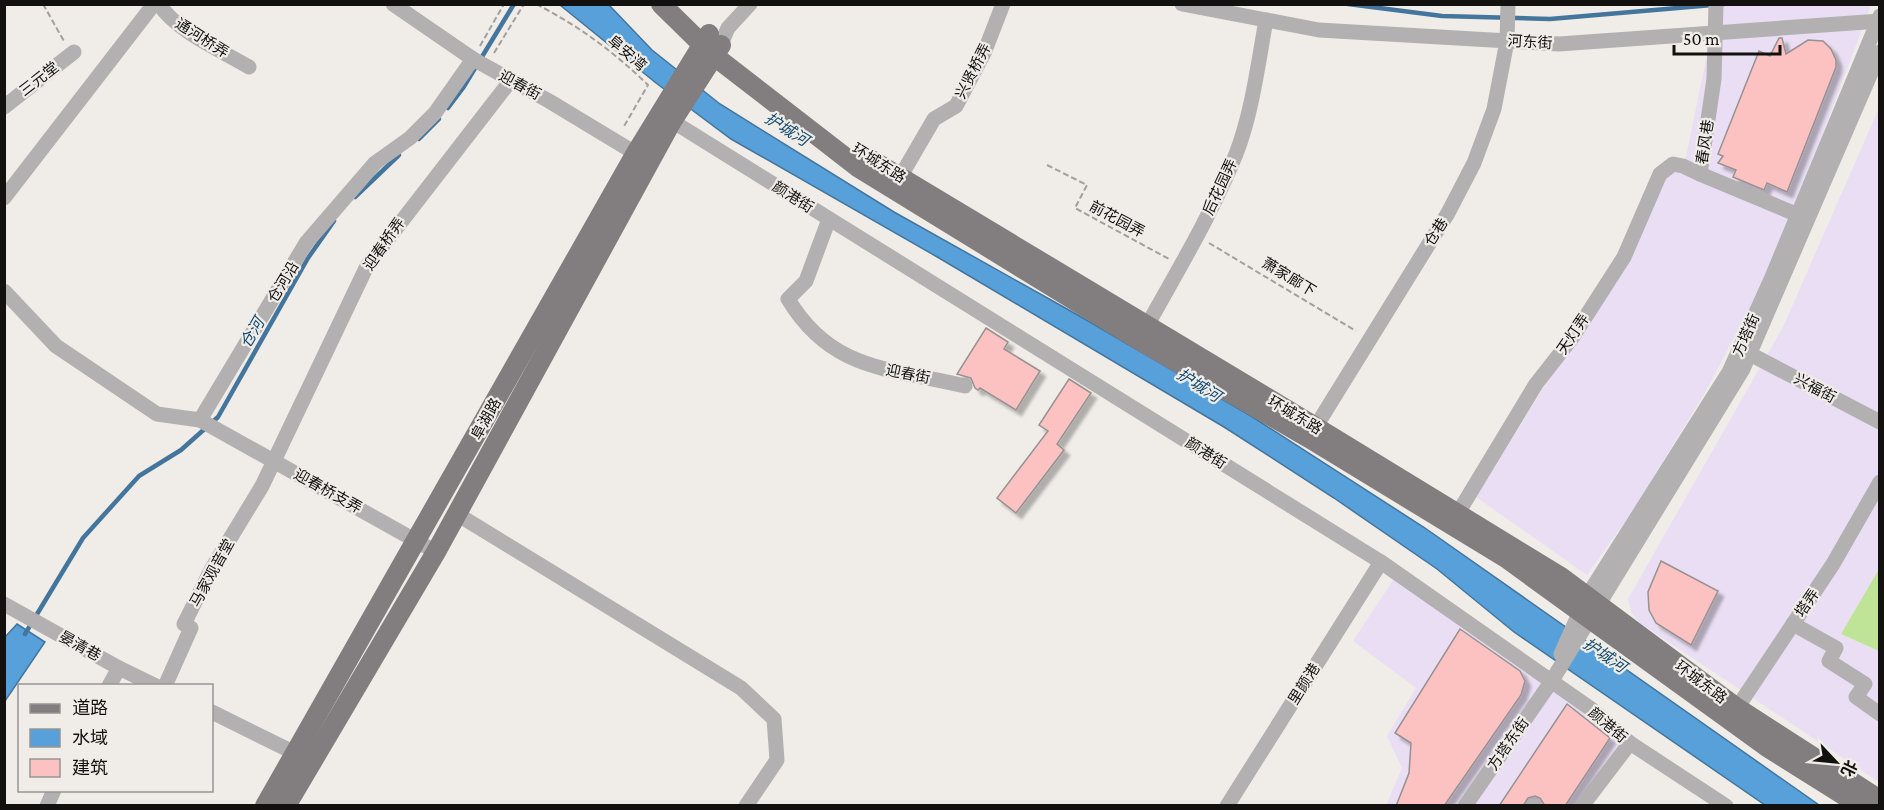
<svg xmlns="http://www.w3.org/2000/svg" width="1884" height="810" viewBox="0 0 1884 810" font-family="'Crimson Pro','Noto Sans SC',serif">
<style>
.commercial{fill:#e9def3}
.green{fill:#bfe397}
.water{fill:#58a0d9;stroke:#43759d;stroke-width:1.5}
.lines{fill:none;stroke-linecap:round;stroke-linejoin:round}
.stream{stroke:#43759d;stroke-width:4.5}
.building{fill:#fcc2c1;stroke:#979191;stroke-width:1.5;filter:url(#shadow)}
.path{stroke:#a2a09c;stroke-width:2;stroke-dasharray:6 3;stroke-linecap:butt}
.minor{stroke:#b3b0b1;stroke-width:15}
.major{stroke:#827d7f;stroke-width:20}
.labels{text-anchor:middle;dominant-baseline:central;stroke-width:4.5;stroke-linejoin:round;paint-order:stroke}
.street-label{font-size:15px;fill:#121110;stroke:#f0ede8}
.water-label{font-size:16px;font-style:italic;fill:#154b71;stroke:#f0ede8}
</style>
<defs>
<filter id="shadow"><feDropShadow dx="5.5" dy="5.5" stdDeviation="1.5" flood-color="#0004"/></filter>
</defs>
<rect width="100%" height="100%" fill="#f0ede8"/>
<!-- commercial -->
<g class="commercial">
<polygon points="1714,5 1871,5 1774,264 1704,394 1634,509 1587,575 1476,497 1573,340 1664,162 1683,171 1710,40"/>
<polygon points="1879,108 1879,569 1841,634 1879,651 1879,782 1640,623 1631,612 1628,599 1783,327"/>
<polygon points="1397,574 1636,738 1588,805 1386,805 1402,768 1387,736 1416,688 1353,641"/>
</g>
<!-- green -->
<polygon class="green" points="1879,569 1879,651 1841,634"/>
<!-- water -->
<g class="water">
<polygon points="560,5 609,5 652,50 720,104 894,212 1076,314 1251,416 1425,528 1819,805 1765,805 1514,632 1437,569 1334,498 1224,427 939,258 731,139 656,83"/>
<polygon points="17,624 45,642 5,701 5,637"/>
</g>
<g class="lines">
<!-- stream -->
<g class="stream">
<polyline points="1348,4 1442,16 1550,19 1724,4"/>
<polyline points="448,108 463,88 514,4"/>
<polyline points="419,139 439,119"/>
<polyline points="355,197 399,155"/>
<polyline points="25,634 83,538 139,476 181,450 218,417 308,258 334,221"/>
</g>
</g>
<!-- building -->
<g class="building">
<polygon points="1779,38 1782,38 1786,54 1808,40 1823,41 1831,49 1836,60 1836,67 1787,192 1767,183 1764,190 1733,177 1736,170 1718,163 1723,156 1718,154 1759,51 1770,56"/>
<polygon points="986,328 1008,342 1004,349 1040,371 1016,410 980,388 978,390 975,388 971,378 957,374"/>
<polygon points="1069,379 1091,393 1057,444 1064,450 1016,513 997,498 1048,431 1039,425"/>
<polygon points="1661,561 1718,591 1691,645 1656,623 1649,610 1648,592"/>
<polygon points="1460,629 1520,671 1525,681 1521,695 1444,806 1396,806 1409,773 1411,743 1395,733"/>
<polygon points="1567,704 1610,738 1565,806 1545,806 1540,798 1535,796 1528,798 1523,806 1499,806"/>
</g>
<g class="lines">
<!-- path -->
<g class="path">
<polyline points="43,4 65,43"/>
<path d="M536,4C579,26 614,52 648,85L623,128"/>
<polyline points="480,46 504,4"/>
<polyline points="494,53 524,4"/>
<polyline points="1047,165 1087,185 1075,208 1169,259"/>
<polyline points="1209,243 1356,331"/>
</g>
<!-- minor -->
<g class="minor">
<path d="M159,4C176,31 222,51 249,67"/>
<polyline points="393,4 473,59 549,101 645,159"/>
<polyline points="1182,4 1319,30 1559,44 1880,21"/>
<polyline points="1716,4 1714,79 1700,174 1798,215"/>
<polyline points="721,44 728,28 750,4"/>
<polyline points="4,107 74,52"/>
<polyline points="672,121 1381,562 1594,711 1630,743 1726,806"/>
<polyline points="895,186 934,119 956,106 984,53 1003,4"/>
<polyline points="4,198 154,4"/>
<path d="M829,219L806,281L788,299C832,372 891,368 965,386"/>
<polyline points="4,291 56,346 157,414 200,420 306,243 375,163 410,138 435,113 473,59"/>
<path d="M1143,333C1175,275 1211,216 1236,154C1252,113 1258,64 1266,20"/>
<polyline points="1750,354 1880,422"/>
<polyline points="200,420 436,552"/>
<polyline points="1310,436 1448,213 1474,163 1494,109 1507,41 1508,4"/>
<polyline points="457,514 741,688 774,719 777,760 746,806"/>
<polyline points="1452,523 1536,384 1572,338 1624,257 1660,174 1673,164 1683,166 1700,174"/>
<polyline points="4,604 119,668 156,686"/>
<polyline points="1793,624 1836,648 1829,661 1865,684 1856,697 1880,714"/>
<polyline points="1561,654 1586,598 1729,372 1772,277 1880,16"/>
<polyline points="109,686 119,668"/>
<polyline points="165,686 191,628 184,624 211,570 262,486 367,266 511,80"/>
<polyline points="212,712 303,757"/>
<polyline points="1731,717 1833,564 1880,482"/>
<polyline points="47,806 54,790"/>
<polyline points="1227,806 1381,562"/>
<polyline points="1465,806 1551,682 1743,369 1880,52"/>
<polyline points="1533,806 1535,806"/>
<polyline points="1582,806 1630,743"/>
</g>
<!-- major -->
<g class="major">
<polyline points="661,4 713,55 859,168 1139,340 1309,438 1506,558 1767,747 1861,806"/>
<polyline points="870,159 1314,426 1561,577 1737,708 1880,800"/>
<polyline points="265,806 636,153 709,34"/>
<polyline points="286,806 436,552 672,121 721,45"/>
</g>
</g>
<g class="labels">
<!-- street labels -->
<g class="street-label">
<text transform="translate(202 38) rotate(32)">通河桥弄</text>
<text transform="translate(1530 42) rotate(3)">河东街</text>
<text transform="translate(627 53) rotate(41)">阜安湾</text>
<text transform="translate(973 71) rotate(-63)">兴贤桥弄</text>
<text transform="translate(39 79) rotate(-38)">三元堂</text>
<text transform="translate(520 85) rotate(28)">迎春街</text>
<text transform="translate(1705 142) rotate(-81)">春风巷</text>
<text transform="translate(879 163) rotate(32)">环城东路</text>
<text transform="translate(1220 187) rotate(-65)">后花园弄</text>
<text transform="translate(793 197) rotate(32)">颜港街</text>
<text transform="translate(1117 219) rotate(28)">前花园弄</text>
<text transform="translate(1436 232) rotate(-58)">仓巷</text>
<text transform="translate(384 244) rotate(-55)">迎春桥弄</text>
<text transform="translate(1289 277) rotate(31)">萧家廊下</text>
<text transform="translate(283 282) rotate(-59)">仓河沿</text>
<text transform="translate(1573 334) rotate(-56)">天灯弄</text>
<text transform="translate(1746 335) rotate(-66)">方塔街</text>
<text transform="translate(908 374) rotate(11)">迎春街</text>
<text transform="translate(1815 388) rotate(28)">兴福街</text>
<text transform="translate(1295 415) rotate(31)">环城东路</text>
<text transform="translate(486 419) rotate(-61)">阜湖路</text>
<text transform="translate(1206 453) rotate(32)">颜港街</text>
<text transform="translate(328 491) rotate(29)">迎春桥支弄</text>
<text transform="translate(212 573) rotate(-61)">马家观音堂</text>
<text transform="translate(1807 603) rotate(-56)">塔弄</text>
<text transform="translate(80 646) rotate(29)">晏清巷</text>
<text transform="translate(1701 682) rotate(37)">环城东路</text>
<text transform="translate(1304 684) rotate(-58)">里颜港</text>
<text transform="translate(1608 725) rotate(40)">颜港街</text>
<text transform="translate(1508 744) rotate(-55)">方塔东街</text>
</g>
<!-- water labels -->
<g class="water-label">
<text transform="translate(787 129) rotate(32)">护城河</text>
<text transform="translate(252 333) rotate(-60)">仓河</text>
<text transform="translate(1199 385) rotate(32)">护城河</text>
<text transform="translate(1605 655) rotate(34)">护城河</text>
</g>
</g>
<!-- border -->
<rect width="1884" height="810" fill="none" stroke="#121110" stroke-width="12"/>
<!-- legend -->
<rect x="18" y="684" width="195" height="108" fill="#f0ede8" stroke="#979592" stroke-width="1.5"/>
<rect x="30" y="704" width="30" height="9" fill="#827d7f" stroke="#979592" stroke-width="1.5"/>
<text x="72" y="714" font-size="18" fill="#121110">道路</text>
<rect x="30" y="729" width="30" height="18" fill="#58a0d9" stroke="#979592" stroke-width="1.5"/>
<text x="72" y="744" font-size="18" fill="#121110">水域</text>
<rect x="30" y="759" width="30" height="18" fill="#fcc2c1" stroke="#979592" stroke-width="1.5"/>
<text x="72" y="774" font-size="18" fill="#121110">建筑</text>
<!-- north arrow -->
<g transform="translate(1836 762) rotate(116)" stroke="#f0ede8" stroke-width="4.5" paint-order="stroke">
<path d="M0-4.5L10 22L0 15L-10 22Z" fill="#121110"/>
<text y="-9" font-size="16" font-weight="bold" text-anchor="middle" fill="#121110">北</text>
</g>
<!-- scale -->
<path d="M1674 45v9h106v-9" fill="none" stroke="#121110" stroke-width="3"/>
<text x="1683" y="45" font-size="18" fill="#121110" stroke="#f0ede8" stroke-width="4.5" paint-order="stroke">50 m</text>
</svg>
